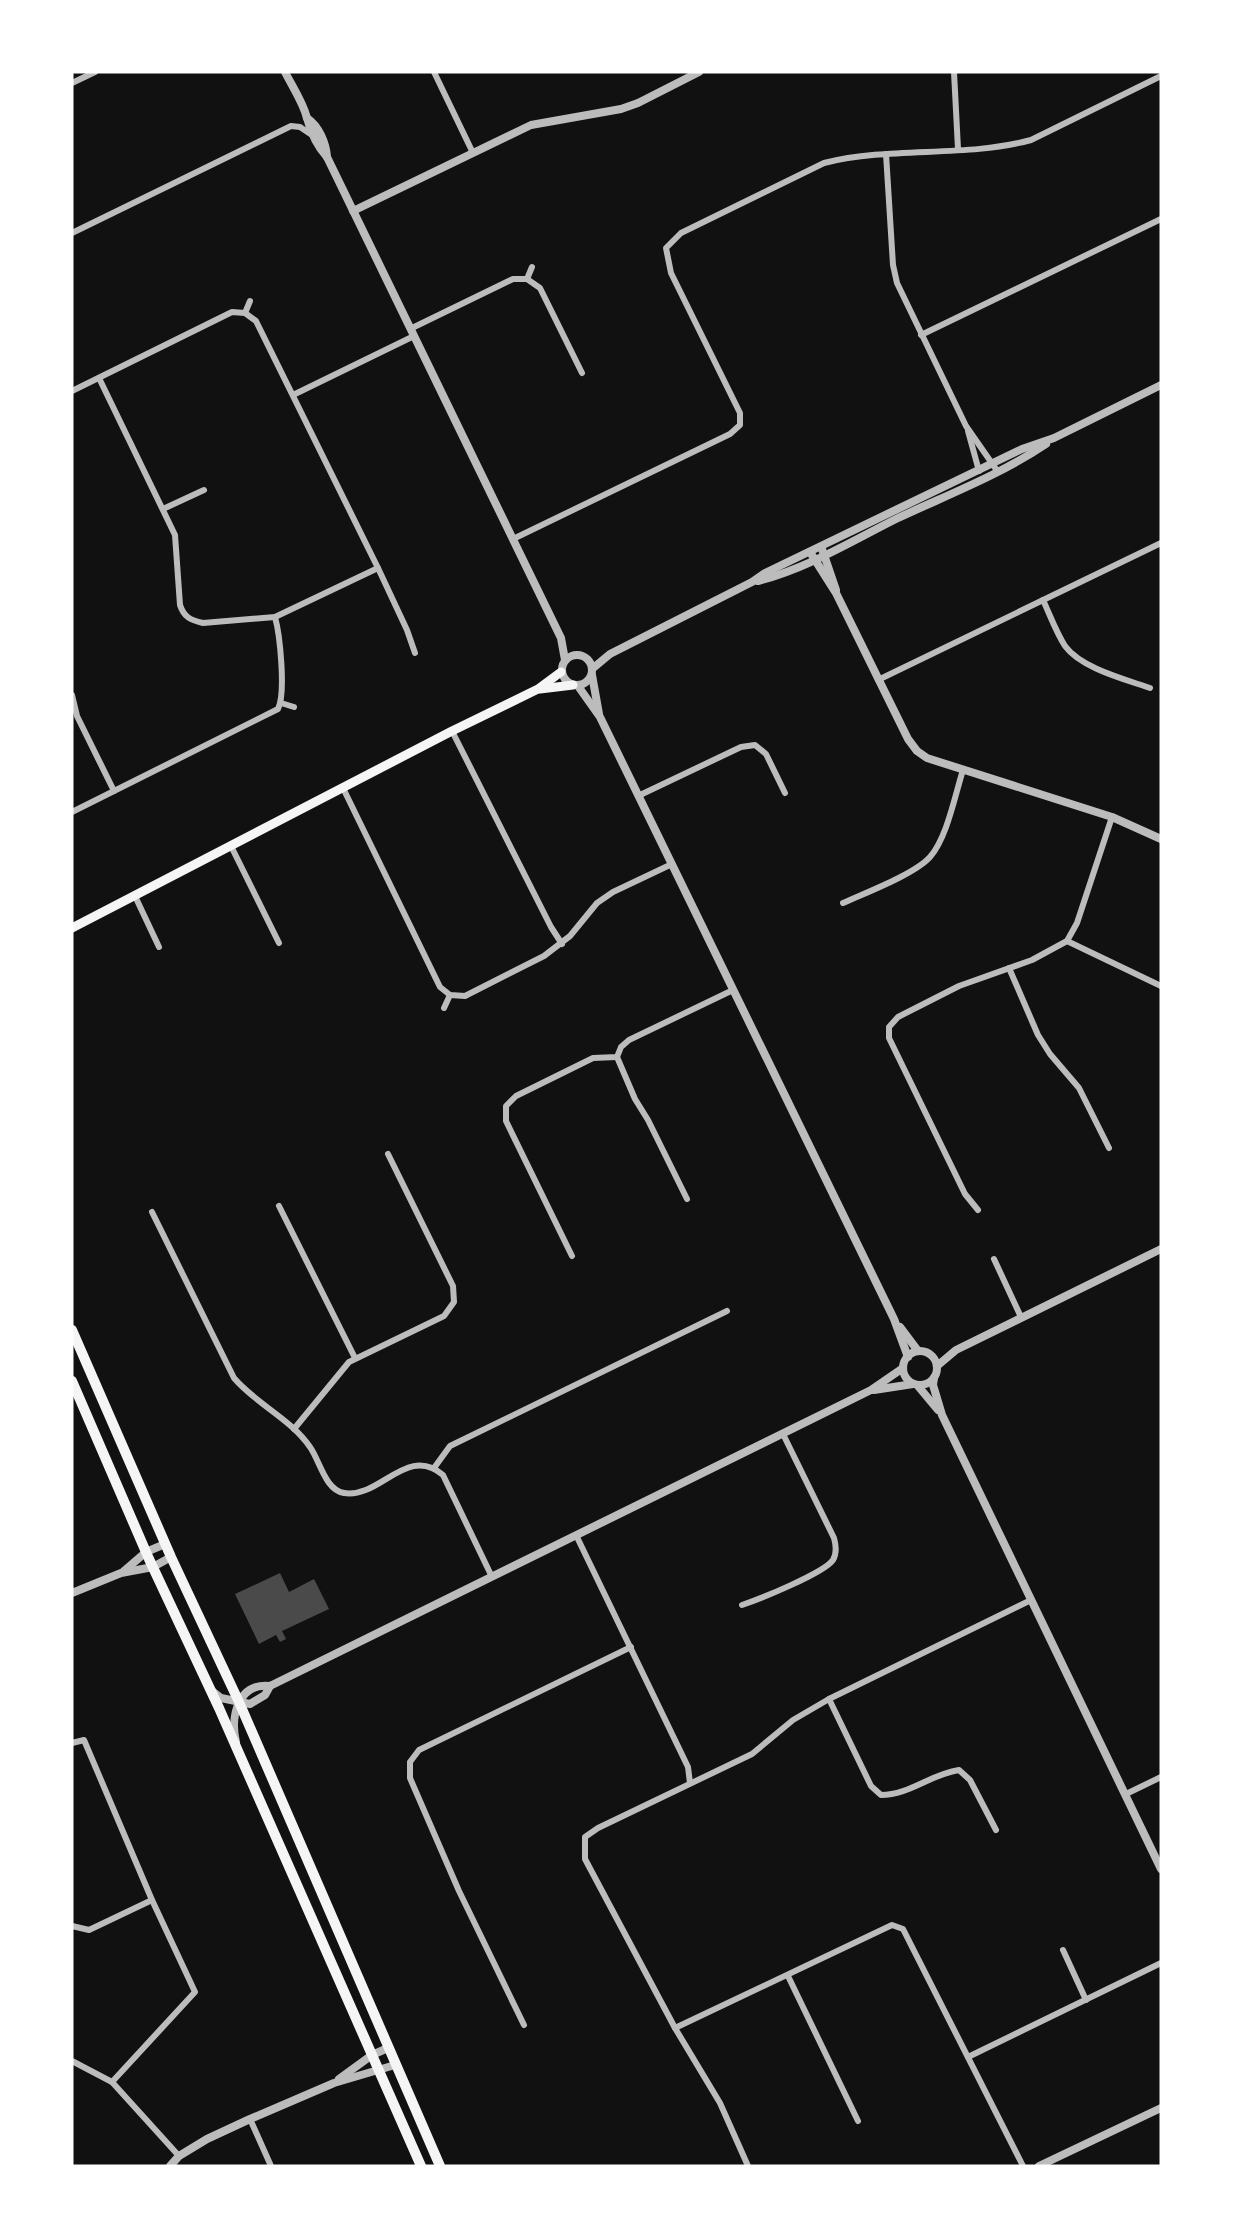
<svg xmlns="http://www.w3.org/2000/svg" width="1233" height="2238" viewBox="0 0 1233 2238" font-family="'Golos Text',sans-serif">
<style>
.building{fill:#4a4a4a}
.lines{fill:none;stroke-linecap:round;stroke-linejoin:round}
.minor{stroke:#bcbcbc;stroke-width:6}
.tertiary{stroke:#bcbcbc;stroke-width:8}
.secondary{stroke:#f5f5f5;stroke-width:9}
.primary{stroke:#f5f5f5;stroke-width:10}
</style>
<rect width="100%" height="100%" fill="#111"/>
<!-- building -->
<polygon class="building" points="280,1573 289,1592 314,1579 329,1609 282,1631 286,1639 280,1642 276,1635 259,1644 235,1594"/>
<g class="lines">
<!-- minor -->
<g class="minor">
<polyline points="434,72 473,153"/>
<polyline points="954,72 958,149"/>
<polyline points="72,83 95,72"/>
<polyline points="886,154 893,265 897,283 966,426 998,472"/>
<polyline points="72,233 291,126 300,127 312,135"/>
<polyline points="527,279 532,267"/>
<polyline points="245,313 250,301"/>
<polyline points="410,329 513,279 527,279 540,288 582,373"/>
<polyline points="921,335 1161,219"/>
<path d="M99,378L175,535L180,605C184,617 190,620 203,623L275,617L378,568"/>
<polyline points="72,391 232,312 245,313 256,321 378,568 407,630 415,653"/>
<polyline points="293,395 414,336"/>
<polyline points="968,431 979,471"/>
<polyline points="163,509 204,490"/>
<path d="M513,539L730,434L740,425V413L671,273L666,248L681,233L824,163C892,146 965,158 1031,140L1161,76"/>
<path d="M1043,600C1050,615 1056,632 1065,646C1081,668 1124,679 1150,688"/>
<polyline points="878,680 1161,543"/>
<polyline points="72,695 77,716 114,791"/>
<polyline points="281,703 294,707"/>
<polyline points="452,731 551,927 562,944"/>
<polyline points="343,788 440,987 450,995 465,996 544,956 570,936 597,903 613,892 672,864"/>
<polyline points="638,796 741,747 755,745 766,754 785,793"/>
<path d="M72,812L278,709C286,693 280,635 275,617"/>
<polyline points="231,846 279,943"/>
<polyline points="135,896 159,947"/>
<path d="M843,903C865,893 915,874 930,857C947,838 955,795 963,770"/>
<polyline points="1067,941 1161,986"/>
<polyline points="1009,968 1038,1035 1050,1054 1079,1088 1109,1148"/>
<polyline points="444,1008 450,995"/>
<polyline points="617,1057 635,1099 648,1120 687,1199"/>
<polyline points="279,1206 355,1358"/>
<polyline points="978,1210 965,1194 889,1038 889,1027 898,1017 959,986 1032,960 1067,941 1077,923 1112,817"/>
<path d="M152,1212L234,1378C256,1404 291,1419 310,1447C320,1461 325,1490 344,1493C380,1499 407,1444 443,1475L492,1577"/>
<polyline points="572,1256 506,1121 506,1106 516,1096 593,1058 617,1057 621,1047 629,1040 733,990"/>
<polyline points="994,1259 1021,1317"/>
<polyline points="294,1429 349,1362 444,1316 454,1302 453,1286 388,1154"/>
<polyline points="434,1468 450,1446 727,1311"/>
<polyline points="576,1535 688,1767 690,1783"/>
<path d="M742,1605C760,1599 824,1573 833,1560C837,1553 836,1545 834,1538L783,1434"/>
<path d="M829,1699L871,1786L881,1795C909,1795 931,1774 959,1770L970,1780L996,1830"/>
<polyline points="72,1743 84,1740 152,1900 195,1992 112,2082"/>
<polyline points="1126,1794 1161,1777"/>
<polyline points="72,1926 89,1930 152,1900"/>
<polyline points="1063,1950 1086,2000"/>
<polyline points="788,1976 858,2121"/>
<polyline points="524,2025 459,1891 410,1778 410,1762 419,1750 631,1647"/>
<polyline points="675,2028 892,1925 903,1929 1023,2166"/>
<polyline points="968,2057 1161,1963"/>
<polyline points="72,2061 112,2082 179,2156"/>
<polyline points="250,2119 271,2166"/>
<polyline points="748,2166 720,2103 675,2028 585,1859 585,1837 598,1828 752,1754 793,1720 829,1699 1031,1600"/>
</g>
<!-- tertiary -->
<g class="tertiary">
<path d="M285,72C292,86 303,102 307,118C311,133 316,145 327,157L561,638L565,660"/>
<path d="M307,118C319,126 326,143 327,157"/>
<polyline points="353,211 531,125 621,109 638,103 699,72"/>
<polyline points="822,549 836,590"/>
<polyline points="810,552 836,593 908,739 917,751 927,758 1112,817 1161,839"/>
<path d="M758,581C806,569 852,541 896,519C947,495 1000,475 1046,444"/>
<circle cx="577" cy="670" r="15"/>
<polyline points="592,669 610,654 752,582 765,573 1022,449 1054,438 1161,385"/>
<polyline points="592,675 599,714"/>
<polyline points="578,686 600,717 894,1319 908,1357"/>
<polyline points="900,1327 918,1351"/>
<circle cx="920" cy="1368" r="17"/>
<polyline points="937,1366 956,1350 1161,1249"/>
<polyline points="934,1378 933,1385 942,1415 1161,1869"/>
<polyline points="918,1386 938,1410"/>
<polyline points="874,1390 913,1384"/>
<polyline points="124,1571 146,1552 165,1544"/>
<polyline points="72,1593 121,1573 153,1567 171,1557"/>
<polyline points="211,1690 221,1698 250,1704 265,1695 270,1686"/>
<path d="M236,1742C230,1717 238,1682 270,1686L871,1390L903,1368"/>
<polyline points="339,2079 372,2055 388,2048"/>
<polyline points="170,2166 179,2156 207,2139 250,2119 334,2083 395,2065"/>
<polyline points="1039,2166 1161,2108"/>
</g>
<!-- secondary -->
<g class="secondary">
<polyline points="540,689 573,685"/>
<polyline points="72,928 452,731 538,689 561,672"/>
</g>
<!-- primary -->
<g class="primary">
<polyline points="72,1330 171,1557 239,1702 440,2166"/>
<polyline points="72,1381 149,1559 219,1708 421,2166"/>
</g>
</g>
<!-- border -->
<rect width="1233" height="2238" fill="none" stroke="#ffffff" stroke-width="147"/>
</svg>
